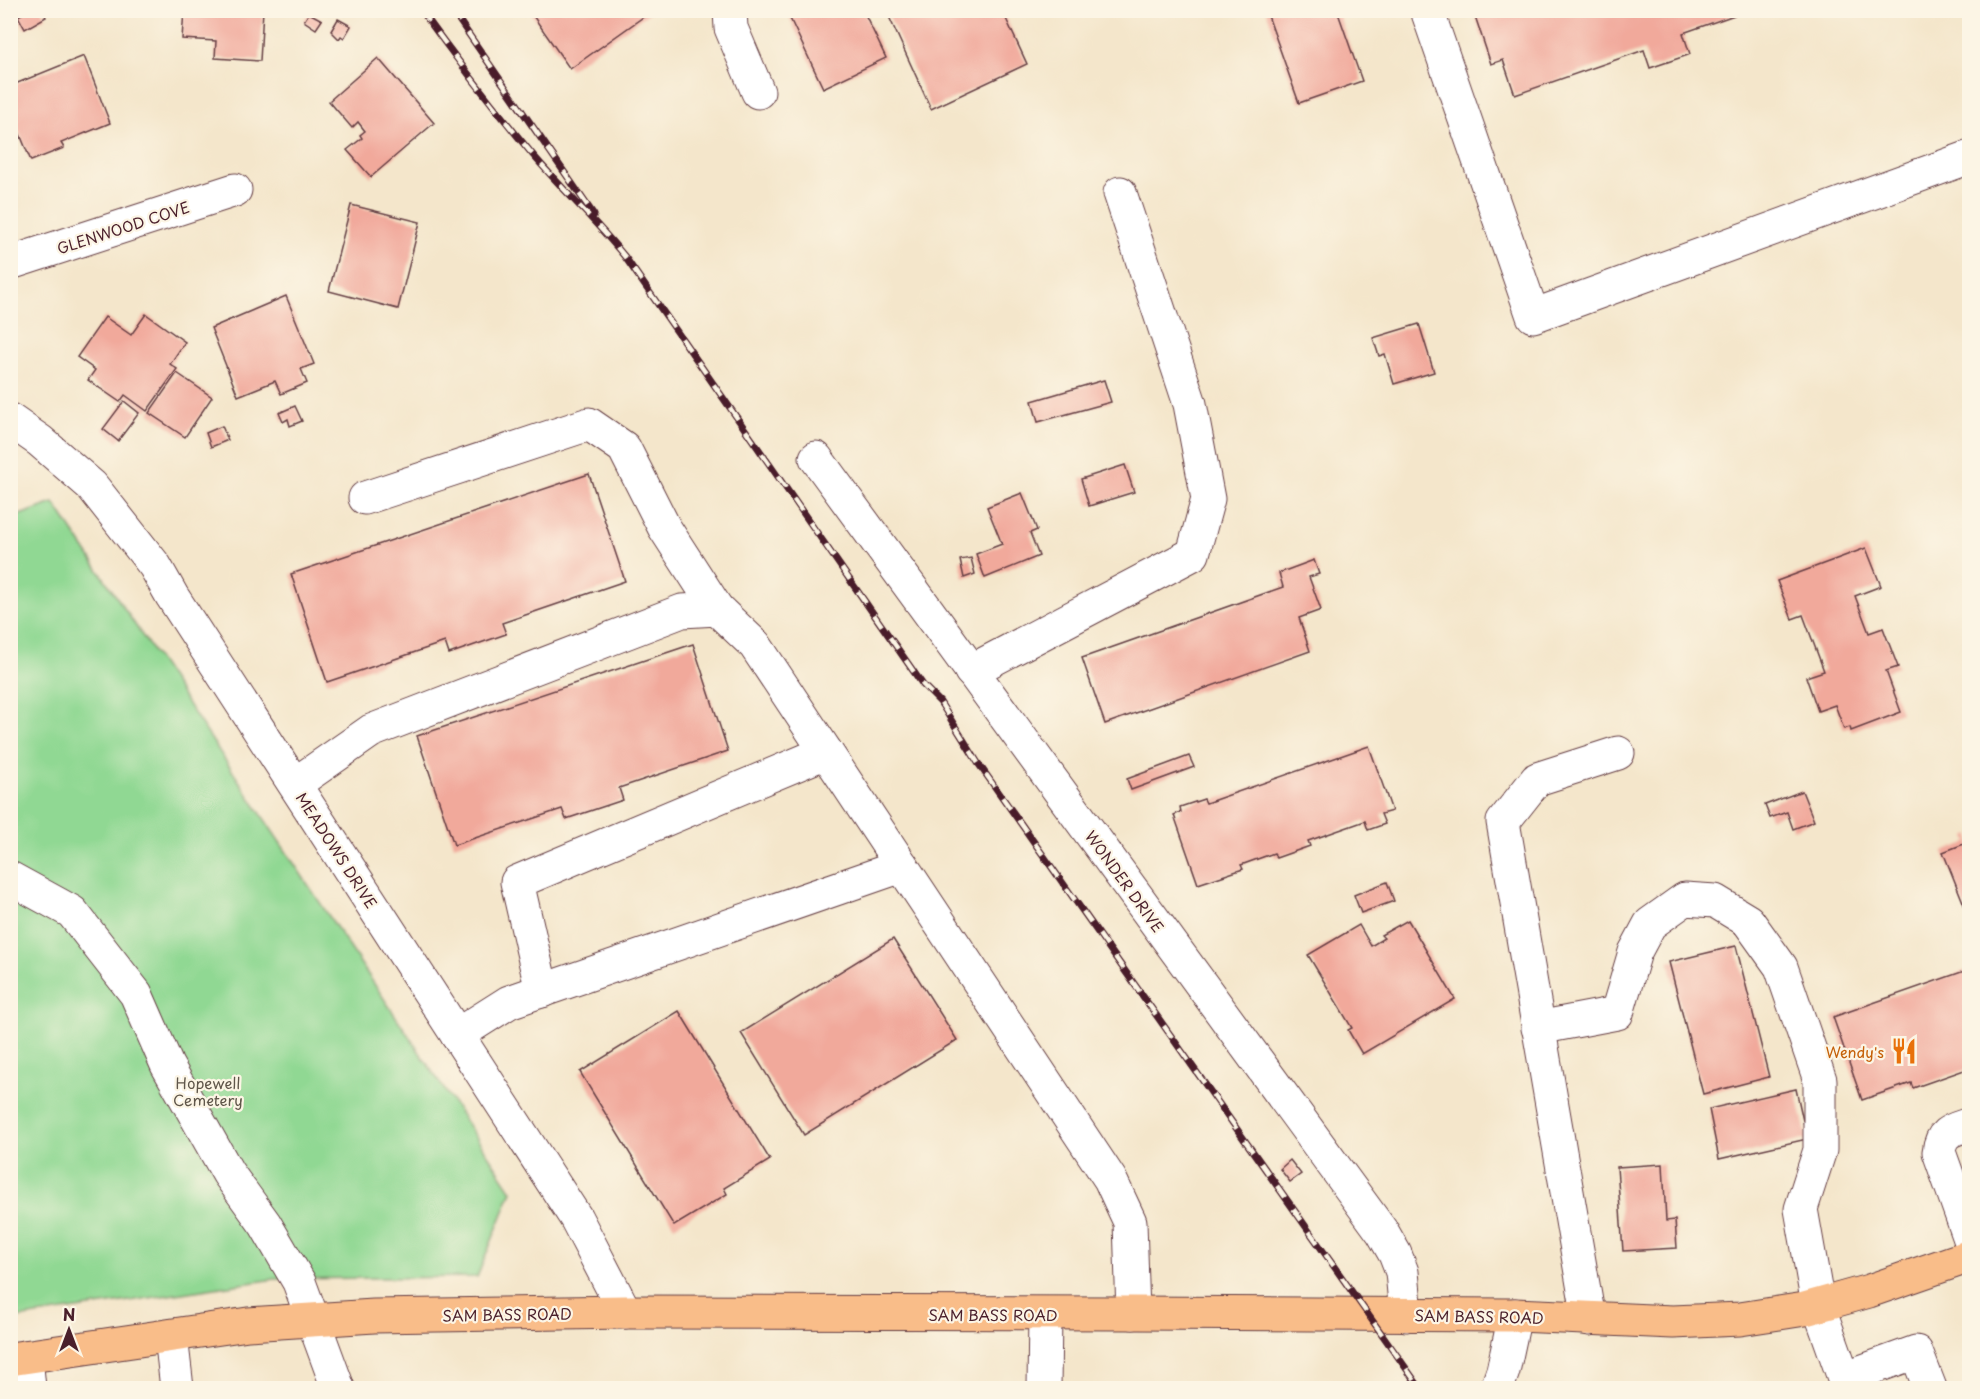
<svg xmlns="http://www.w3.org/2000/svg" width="1980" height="1399" viewBox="0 0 1980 1399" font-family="'Playpen Sans',sans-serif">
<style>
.green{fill:#90d893;stroke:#6d7c5f;stroke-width:1.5}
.building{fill:#f1a99b}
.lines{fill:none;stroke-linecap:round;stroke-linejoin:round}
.minor-casing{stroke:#643d43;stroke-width:35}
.major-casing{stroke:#643d43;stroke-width:35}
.minor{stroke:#fff;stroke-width:33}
.major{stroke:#f9bd89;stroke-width:33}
.rail-casing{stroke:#4a1f2b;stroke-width:7}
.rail{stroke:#fcf5e5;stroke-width:4.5;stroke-dasharray:14;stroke-linecap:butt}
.labels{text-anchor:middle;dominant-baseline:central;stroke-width:4.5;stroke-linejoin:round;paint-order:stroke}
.street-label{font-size:15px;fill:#4a1f2b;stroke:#fcf5e5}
.food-label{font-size:15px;fill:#c56008;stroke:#fcf5e5;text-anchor:end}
.park-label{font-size:15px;fill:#5f564a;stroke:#fcf5e5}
</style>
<rect width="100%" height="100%" fill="#fcf5e5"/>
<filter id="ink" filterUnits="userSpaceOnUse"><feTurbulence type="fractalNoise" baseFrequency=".0167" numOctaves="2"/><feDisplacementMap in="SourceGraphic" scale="12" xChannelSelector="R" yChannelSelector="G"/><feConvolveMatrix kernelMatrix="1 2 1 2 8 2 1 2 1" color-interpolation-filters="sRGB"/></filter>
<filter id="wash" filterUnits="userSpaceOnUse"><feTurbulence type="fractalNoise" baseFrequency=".008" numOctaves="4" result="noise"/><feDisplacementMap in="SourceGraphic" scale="24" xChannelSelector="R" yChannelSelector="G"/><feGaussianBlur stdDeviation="1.35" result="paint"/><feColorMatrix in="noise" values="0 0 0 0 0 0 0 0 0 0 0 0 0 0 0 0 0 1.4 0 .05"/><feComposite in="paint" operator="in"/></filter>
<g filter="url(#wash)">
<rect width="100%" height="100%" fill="#f4e6cb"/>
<!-- green -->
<polygon class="green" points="54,503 512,1191 477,1277 275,1279 11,1319 11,518"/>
<g id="blocks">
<!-- building -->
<g class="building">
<polygon points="29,10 42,10 46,17 25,29 18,16"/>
<polygon points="184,10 263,10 260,61 215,58 216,41 182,39"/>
<polygon points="529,10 653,10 570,69"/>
<polygon points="786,10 863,10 886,58 823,88"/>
<polygon points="886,10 1002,10 1027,64 931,109"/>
<polygon points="1266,10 1337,10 1362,81 1299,103"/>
<polygon points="1473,10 1746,10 1746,11 1683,33 1690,54 1688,55 1650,68 1644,50 1515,95 1503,60 1491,64"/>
<polygon points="309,13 322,20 316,29 304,21"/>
<polygon points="338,19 351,26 344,38 341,36 339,39 331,31"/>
<polygon points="84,56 110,123 61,143 64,148 31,161 10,110 10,86"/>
<polygon points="378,58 434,123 371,177 347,150 362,138 360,135 365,131 358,122 352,128 329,101"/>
<polygon points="351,205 420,222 398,309 329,291"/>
<polygon points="286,296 314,364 301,369 307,383 281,394 275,381 238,396 211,328"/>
<polygon points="146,314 185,342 170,364 177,369 147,411 125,395 120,402 88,380 95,370 77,357 105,317 131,335"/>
<polygon points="1419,324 1434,372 1394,384 1385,354 1379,356 1373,338"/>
<polygon points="177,373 212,397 185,437 149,413"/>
<polygon points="1104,380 1111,402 1038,422 1032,401"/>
<polygon points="124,401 139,413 118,441 103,429"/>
<polygon points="295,406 302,421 290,426 288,419 283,422 279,413"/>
<polygon points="222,426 228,440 211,447 206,433"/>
<polygon points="1125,465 1134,492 1089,506 1081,479"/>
<polygon points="589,474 625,581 502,623 506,634 449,654 445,642 327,682 291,574"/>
<polygon points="1022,493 1037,530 1030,533 1039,556 985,578 976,554 1002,544 987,507"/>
<polygon points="1866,548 1881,586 1855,596 1869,633 1883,628 1898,667 1886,671 1901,712 1851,731 1850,727 1844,729 1835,705 1818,711 1806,677 1824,671 1803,615 1792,619 1777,581"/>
<polygon points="971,558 975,574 964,578 960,560"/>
<polygon points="1314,560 1319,574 1309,577 1321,610 1299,618 1310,651 1105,724 1082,658 1283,587 1279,573"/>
<polygon points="693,644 728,751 619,788 623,800 566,819 562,809 454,845 417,736"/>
<polygon points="1369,746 1392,811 1381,814 1385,824 1368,830 1365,821 1308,841 1310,846 1276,858 1274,853 1241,865 1243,869 1198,884 1174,815 1181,812 1180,807 1204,799 1206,803"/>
<polygon points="1189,756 1194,767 1131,790 1127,779"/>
<polygon points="1802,791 1814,821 1793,829 1787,812 1770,818 1765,805"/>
<polygon points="1970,834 1970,917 1969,917 1943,852 1969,842 1966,836"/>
<polygon points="1387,882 1394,901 1361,913 1354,895"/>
<polygon points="1408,920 1455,999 1362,1054 1348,1030 1352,1028 1308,955 1359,925 1371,946 1384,938 1381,935"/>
<polygon points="893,939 957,1040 804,1135 741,1033"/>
<polygon points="1736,946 1769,1077 1703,1094 1669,962"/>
<polygon points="1970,969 1970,1068 1913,1088 1911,1083 1862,1100 1833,1017"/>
<polygon points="679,1011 770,1160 724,1188 727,1194 674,1226 580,1072"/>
<polygon points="1796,1089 1807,1139 1719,1159 1709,1109"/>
<polygon points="1290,1160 1301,1174 1290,1182 1280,1169"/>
<polygon points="1663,1164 1666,1221 1675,1220 1677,1248 1623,1251 1617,1167"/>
</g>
</g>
</g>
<g filter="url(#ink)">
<use href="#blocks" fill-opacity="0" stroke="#643d43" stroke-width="1.5"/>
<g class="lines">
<!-- minor casing -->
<g class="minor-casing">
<g id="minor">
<polyline points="730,10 731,28 758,92"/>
<polyline points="1427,10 1533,316 1970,157"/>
<polyline points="10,263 235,190"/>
<polyline points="10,420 40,441 92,486 155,566 172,596 576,1218 625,1312"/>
<polyline points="816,458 1383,1233 1395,1254 1402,1272 1406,1315"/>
<polyline points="365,498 589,424 624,448 664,527 717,609"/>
<polyline points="971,671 1193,554 1208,499 1190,404 1120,193"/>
<polyline points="295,784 371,731 682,611 717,609 755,645 1110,1179 1130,1222 1133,1313"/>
<polyline points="10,878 72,912 136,994 167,1065 228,1173 265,1224 299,1282 338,1388"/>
<polyline points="542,991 517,882 826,752"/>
<polyline points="1538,1028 1617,1013 1635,952 1650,924 1685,899 1715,901 1748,921 1781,967 1820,1080 1820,1150 1801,1209 1818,1305 1844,1378 1916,1352 1930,1388"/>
<polyline points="457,1035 509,1002 902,866"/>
<path d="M1970,1124C1952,1130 1941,1131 1939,1152L1970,1239"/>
<polyline points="1589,1319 1503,822 1537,779 1618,753"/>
<polyline points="171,1336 177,1388"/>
<polyline points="26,1357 29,1388"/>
<polyline points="1044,1388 1045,1314"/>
<polyline points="1497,1388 1503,1371 1515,1315"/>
</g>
</g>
<!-- major casing -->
<g class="major-casing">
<polyline id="major" points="10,1359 248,1324 374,1316 625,1312 1133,1313 1515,1315 1673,1322 1740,1319 1805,1309 1869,1291 1970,1256"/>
</g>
<!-- minor -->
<use href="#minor" class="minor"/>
<!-- major -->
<use href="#major" class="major"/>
<!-- rail casing -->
<g class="rail-casing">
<g id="rail">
<path d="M421,10C457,60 494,108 533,155C563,190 596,221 625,257L923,685L940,702L978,763L1420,1388"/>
<polyline points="452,10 594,215"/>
</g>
</g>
<!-- rail -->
<use href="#rail" class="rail"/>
</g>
</g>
<!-- icons -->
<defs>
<g id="restaurant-bare" transform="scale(2.07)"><path d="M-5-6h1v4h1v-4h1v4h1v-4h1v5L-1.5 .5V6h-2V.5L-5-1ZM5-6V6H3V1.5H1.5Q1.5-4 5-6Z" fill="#e8710a" stroke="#fcf5e5" stroke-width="2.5" paint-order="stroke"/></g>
</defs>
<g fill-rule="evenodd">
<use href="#restaurant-bare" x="1904" y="1051"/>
</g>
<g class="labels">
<!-- street labels -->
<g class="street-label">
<text transform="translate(123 227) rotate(-18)">GLENWOOD COVE</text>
<text transform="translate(337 850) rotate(57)">MEADOWS DRIVE</text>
<text transform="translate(1125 881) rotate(54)">WONDER DRIVE</text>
<text transform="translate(507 1314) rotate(-1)">SAM BASS ROAD</text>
<text x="993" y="1314">SAM BASS ROAD</text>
<text transform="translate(1479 1316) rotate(1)">SAM BASS ROAD</text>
</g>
<!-- food labels -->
<g class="food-label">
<text x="1884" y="1051">Wendy's</text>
</g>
<!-- park labels -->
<g class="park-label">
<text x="208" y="1082">Hopewell<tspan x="208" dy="17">Cemetery</tspan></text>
</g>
</g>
<!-- margin -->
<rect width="1980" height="1399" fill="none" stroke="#fcf5e5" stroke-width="36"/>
<!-- north arrow -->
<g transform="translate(69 1330)" stroke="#fcf5e5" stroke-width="4.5" paint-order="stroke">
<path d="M0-4.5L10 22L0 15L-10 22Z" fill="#4a1f2b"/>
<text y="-9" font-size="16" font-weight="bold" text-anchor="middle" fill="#4a1f2b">N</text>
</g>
</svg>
